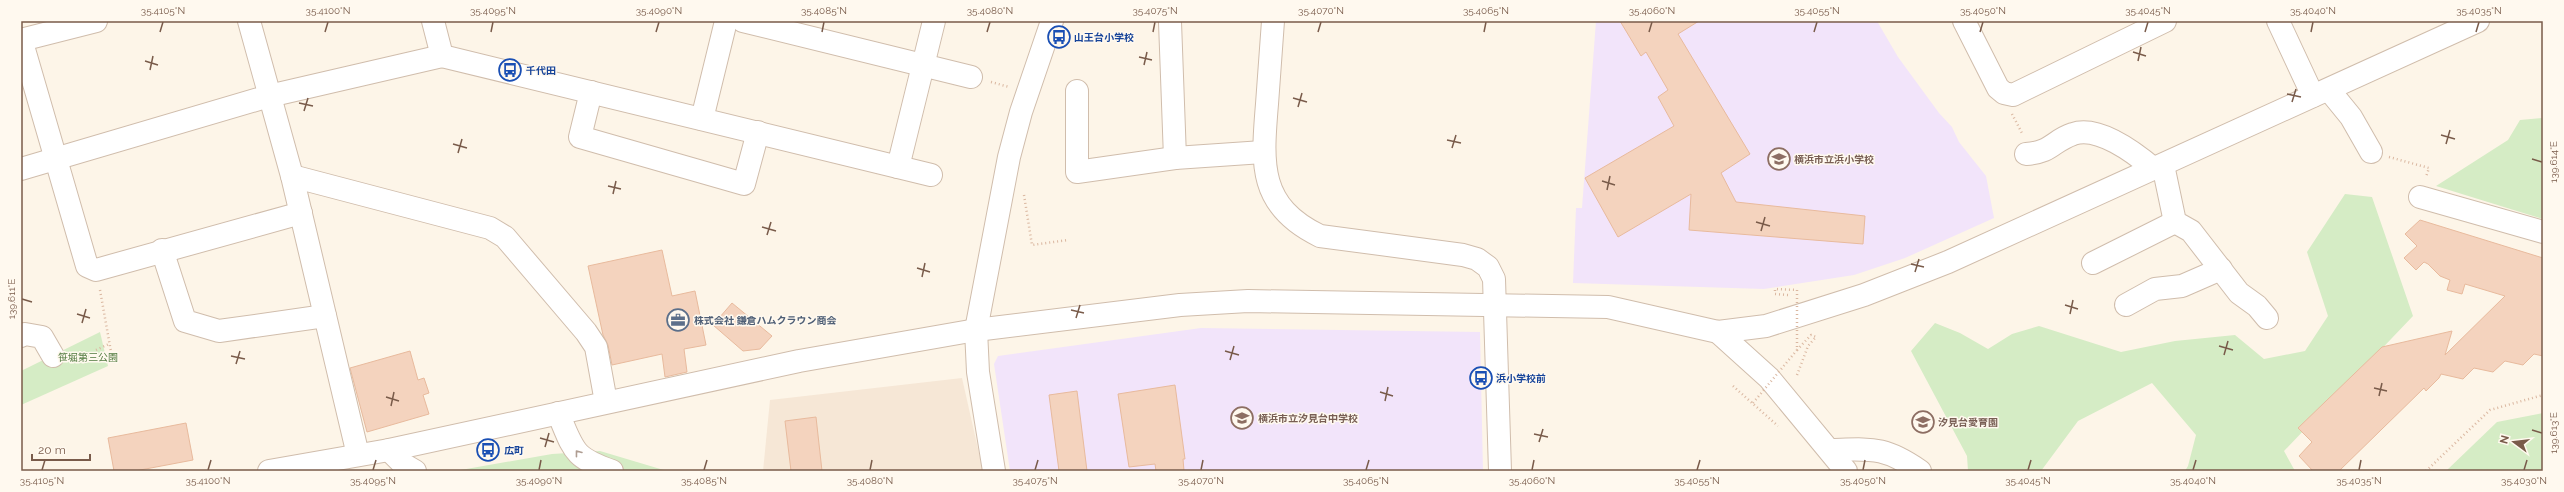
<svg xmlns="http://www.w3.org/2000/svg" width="2564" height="492" viewBox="0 0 2564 492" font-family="Raleway,'Noto Sans JP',sans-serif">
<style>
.residential{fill:#f6e7d6}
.education{fill:#f2e4fa}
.green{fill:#d5ecc5}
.building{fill:#f4d3be;stroke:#e8ba9d}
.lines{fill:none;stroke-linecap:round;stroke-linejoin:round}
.minor-casing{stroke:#d0bdac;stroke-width:24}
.path{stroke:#dab7a0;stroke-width:2.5;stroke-dasharray:1 3;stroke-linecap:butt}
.minor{stroke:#fff;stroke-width:22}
.path-bridge{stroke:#dab7a0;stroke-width:2.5;stroke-dasharray:1 3;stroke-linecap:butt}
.oneway{stroke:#af9d92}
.ticks{fill:none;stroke:#795b4a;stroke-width:1.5}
.labels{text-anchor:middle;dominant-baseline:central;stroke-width:3;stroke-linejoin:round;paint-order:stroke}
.transit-label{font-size:10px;font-weight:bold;fill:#164399;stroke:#fff9ef;text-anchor:start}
.education-label{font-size:10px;font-weight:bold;fill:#785e54;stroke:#fff9ef;text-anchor:start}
.service-label{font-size:10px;font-weight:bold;fill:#4e5e75;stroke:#fff9ef;text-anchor:start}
.park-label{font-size:10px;fill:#507a3e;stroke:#fff9ef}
.neatline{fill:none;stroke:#795b4a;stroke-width:1.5}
.ticks-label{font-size:10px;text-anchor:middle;fill:#795b4a}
</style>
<rect width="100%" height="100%" fill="#fdf5e8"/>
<!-- residential -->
<polygon class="residential" points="962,378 983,471 763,471 770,400"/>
<!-- education -->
<g class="education">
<polygon points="1596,21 1877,21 1898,57 1939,113 1952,127 1959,142 1986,176 1994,218 1905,258 1854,275 1764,289 1573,283 1576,208 1582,208"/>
<polygon points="1201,328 1480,332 1483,471 1010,471 994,364 998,356"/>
</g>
<!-- green -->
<g class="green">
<polygon points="2543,118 2543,219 2436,186 2508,140 2520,120"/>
<polygon points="2345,194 2372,197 2413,316 2284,451 2295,471 2185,471 2188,466 2196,435 2152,383 2078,421 2041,471 1968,471 1967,456 1911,351 1935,323 1960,333 1988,349 2012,334 2039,326 2121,352 2175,341 2235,335 2264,359 2305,351 2328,316 2307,252"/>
<polygon points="100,332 108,366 21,405 21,371"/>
<polygon points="2543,413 2543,471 2446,471 2497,422"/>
<polygon points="600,451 667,471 455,471 552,454"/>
</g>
<!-- building -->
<g class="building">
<polygon points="1620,21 1699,21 1678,34 1750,154 1721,173 1736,202 1865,216 1863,244 1689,230 1691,194 1618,237 1585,178 1674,126 1658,97 1668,90 1646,52 1641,56"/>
<polygon points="2420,220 2543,258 2543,356 2534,354 2523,365 2505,361 2493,372 2474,368 2463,379 2441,374 2439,378 2426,391 2424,388 2339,471 2313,471 2299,456 2312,442 2298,428 2382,347 2452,331 2445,355 2505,296 2465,284 2462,294 2447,290 2450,280 2440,276 2428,264 2424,262 2416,270 2404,258 2417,246 2405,234"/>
<polygon points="662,250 672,296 695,291 706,345 684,349 687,372 665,377 662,354 612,365 608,345 603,335 588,266"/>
<polygon points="732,303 772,336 760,349 743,351 713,325"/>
<polygon points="410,351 418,380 424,378 429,393 423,395 429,414 367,432 350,368"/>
<polygon points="1175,385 1185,459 1183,459 1184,471 1156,471 1155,464 1129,467 1118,394"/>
<polygon points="1077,391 1087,471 1059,471 1049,395"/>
<polygon points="816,417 822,471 791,471 785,421"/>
<polygon points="186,423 193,460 135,471 114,471 108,438"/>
</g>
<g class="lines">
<!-- minor casing -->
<g class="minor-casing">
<g id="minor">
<polyline points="249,21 292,176 358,455"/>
<polyline points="433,21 442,56 931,175"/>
<polyline points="743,21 971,77"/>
<path d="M1273,21C1271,49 1269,76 1267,104C1262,164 1258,206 1320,236L1463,255L1477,259L1488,267L1494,279L1500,471"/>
<polyline points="1964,21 1998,88 2004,93 2013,95 2165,21"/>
<polyline points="2278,21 2313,96"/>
<polyline points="1170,22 1175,158"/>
<polyline points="21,39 87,266 96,270 301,213"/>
<polyline points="21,40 96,21"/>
<polyline points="2329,90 2351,117 2371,152"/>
<polyline points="1077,91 1077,172 1175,158 1263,152"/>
<polyline points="591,92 580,137 744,184 758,132"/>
<polyline points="702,119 726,21"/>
<path d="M2026,154C2053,152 2052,141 2073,134C2098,125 2135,153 2154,169"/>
<polyline points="2163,165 2175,222 2191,231 2239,293 2257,306 2267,318"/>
<polyline points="898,167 934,21"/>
<polyline points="21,169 269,96 442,56"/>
<polyline points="292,176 490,228 505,237 586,332 596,347 606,402"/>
<polyline points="2420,197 2543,232"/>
<polyline points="162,250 185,321 219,331 325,316"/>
<polyline points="2093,263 2175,222"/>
<polyline points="2126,305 2155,289 2182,286 2221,269"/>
<polyline points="1718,332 1769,378 1846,471"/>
<polyline points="21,336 25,334 42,337 53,356"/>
<path d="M558,413C574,450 572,457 612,471"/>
<polyline points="389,450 403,464 415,471"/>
<path d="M1830,450C1872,449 1884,446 1920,471"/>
<polyline points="269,471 389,450 799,361 976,330 1180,305 1248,301 1608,307 1718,332 1766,326 1864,295 1948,262 2478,21"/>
<polyline points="994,471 978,372 976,330 1009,157 1021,112 1052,21"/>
</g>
</g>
<!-- path -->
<g class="path">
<polyline points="991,82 1009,87"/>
<polyline points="2012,114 2023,135"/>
<polyline points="2389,157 2429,168 2426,177"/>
<polyline points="1024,195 1032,245 1068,240"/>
<polyline points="100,290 113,363"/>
<polyline points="1788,295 1775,294 1775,289 1797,290"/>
<polyline points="96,350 109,344"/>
<polyline points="1797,375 1808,346 1816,337 1811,335 1797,350"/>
<polyline points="1733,386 1778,426"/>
<polyline points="2426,471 2490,410 2543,395"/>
</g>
<!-- minor -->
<use href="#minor" class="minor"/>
<!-- path-bridge -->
<polyline class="path-bridge" points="1753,403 1797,350 1797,290"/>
</g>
<!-- one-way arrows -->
<defs><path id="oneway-chevron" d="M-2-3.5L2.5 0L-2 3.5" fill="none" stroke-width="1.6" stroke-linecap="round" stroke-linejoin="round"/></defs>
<use class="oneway" href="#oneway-chevron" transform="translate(578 453) rotate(-128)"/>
<!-- ticks -->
<path class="ticks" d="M160,32L163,22M325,32L328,22M491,32L493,22M656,32L659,22M822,32L824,22M987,32L990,22M1153,32L1155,22M1318,32L1321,22M1484,32L1486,22M1649,32L1652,22M1814,32L1817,22M1980,32L1983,22M2145,32L2148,22M2311,32L2313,22M2476,32L2479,22M2133,52L2146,56M1139,57L1152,60M145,61L158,65M2138,61L2141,47M1144,65L1147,52M150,70L153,56M2287,94L2301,97M1293,98L1307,102M2292,102L2296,89M299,103L313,106M1298,107L1302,93M304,111L308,98M2441,135L2455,139M1447,140L1461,143M453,144L467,148M2446,144L2450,130M1452,148L1456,135M458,153L462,139M2532,159L2542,162M1602,181L1615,185M608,186L621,189M1607,190L1610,176M613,194L616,181M1756,222L1770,226M762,227L776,231M1761,231L1765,217M767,235L771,222M1911,264L1924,267M917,268L930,272M1915,272L1919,259M922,277L925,263M22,299L32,302M2065,305L2078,309M1071,310L1084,313M77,314L90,318M2070,314L2073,300M1076,318L1080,305M82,323L86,309M2219,346L2233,350M1225,351L1239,355M2224,355L2228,341M231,356L245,359M1230,360L1234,346M236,364L240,351M2374,388L2387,391M1380,392L1393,396M2379,396L2382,383M386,397L399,401M1385,401L1388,387M391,406L394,392M2532,430L2542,433M1534,434L1548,437M540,438L554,442M1539,442L1543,429M545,447L549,433M42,470L45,460M208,470L211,460M373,470L376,460M539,470L541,460M704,470L707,460M870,470L872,460M1035,470L1038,460M1201,470L1203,460M1366,470L1369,460M1532,470L1534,460M1697,470L1700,460M1863,470L1865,460M2028,470L2031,460M2193,470L2196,460M2359,470L2361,460M2524,470L2527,460"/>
<!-- icons -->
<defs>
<g id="bus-ring" transform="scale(1.15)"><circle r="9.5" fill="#fff9ef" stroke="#1a4fb4" stroke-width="1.5"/><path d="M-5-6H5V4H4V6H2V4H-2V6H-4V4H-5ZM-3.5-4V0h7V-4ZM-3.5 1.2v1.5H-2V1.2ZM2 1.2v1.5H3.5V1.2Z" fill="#1a4fb4"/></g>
<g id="school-ring" transform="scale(1.15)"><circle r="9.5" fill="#fff9ef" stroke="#8d6e63" stroke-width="1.5"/><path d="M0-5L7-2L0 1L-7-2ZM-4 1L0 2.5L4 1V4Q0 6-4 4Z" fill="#8d6e63"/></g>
<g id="office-ring" transform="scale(1.15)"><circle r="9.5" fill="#fff9ef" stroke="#5c6f8a" stroke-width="1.5"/><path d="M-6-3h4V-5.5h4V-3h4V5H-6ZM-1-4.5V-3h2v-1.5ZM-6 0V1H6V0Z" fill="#5c6f8a"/></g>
</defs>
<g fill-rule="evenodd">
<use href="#bus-ring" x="1059" y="37"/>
<use href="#bus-ring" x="510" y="70"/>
<use href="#school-ring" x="1779" y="159"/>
<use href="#office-ring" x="678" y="320"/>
<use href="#bus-ring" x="1481" y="378"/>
<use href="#school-ring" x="1242" y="418"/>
<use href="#school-ring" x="1923" y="422"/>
<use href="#bus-ring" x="488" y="450"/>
</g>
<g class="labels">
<!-- transit labels -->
<g class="transit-label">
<text x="1074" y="37">山王台小学校</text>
<text x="526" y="70">千代田</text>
<text x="1496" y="378">浜小学校前</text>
<text x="504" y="450">広町</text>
</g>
<!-- education labels -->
<g class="education-label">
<text x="1794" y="159">横浜市立浜小学校</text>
<text x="1258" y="418">横浜市立汐見台中学校</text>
<text x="1938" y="422">汐見台愛育園</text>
</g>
<!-- service labels -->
<g class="service-label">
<text x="694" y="320">株式会社 鎌倉ハムクラウン商会</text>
</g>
<!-- park labels -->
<g class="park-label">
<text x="88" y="357">笹堀第三公園</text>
</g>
</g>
<!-- border -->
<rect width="2564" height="492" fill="none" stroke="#fff9ef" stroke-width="44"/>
<!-- north arrow -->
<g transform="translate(2514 442) rotate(285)" stroke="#fff9ef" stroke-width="3" paint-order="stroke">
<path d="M0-3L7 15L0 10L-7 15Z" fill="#795b4a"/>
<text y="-6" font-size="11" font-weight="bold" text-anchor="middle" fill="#795b4a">N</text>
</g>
<!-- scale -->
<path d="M32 454v6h58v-6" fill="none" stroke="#795b4a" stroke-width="2"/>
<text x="38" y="454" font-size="12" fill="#795b4a" stroke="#fff9ef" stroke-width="3" paint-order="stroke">20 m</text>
<rect x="22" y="22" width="2520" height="448" class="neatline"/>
<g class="ticks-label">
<text x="163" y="14">35.4105°N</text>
<text x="328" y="14">35.4100°N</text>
<text x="493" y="14">35.4095°N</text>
<text x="659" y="14">35.4090°N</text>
<text x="824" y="14">35.4085°N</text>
<text x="990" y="14">35.4080°N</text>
<text x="1155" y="14">35.4075°N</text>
<text x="1321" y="14">35.4070°N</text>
<text x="1486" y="14">35.4065°N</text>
<text x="1652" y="14">35.4060°N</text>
<text x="1817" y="14">35.4055°N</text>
<text x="1983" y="14">35.4050°N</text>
<text x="2148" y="14">35.4045°N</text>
<text x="2313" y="14">35.4040°N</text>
<text x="2479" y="14">35.4035°N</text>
<text transform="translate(2553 162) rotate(-90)" y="4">139.614°E</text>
<text transform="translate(11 299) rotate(-90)" y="4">139.611°E</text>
<text transform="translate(2553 433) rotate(-90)" y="4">139.613°E</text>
<text x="42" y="484">35.4105°N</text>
<text x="208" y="484">35.4100°N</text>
<text x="373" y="484">35.4095°N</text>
<text x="539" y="484">35.4090°N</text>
<text x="704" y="484">35.4085°N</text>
<text x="870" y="484">35.4080°N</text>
<text x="1035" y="484">35.4075°N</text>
<text x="1201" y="484">35.4070°N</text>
<text x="1366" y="484">35.4065°N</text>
<text x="1532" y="484">35.4060°N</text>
<text x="1697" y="484">35.4055°N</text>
<text x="1863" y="484">35.4050°N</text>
<text x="2028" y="484">35.4045°N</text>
<text x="2193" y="484">35.4040°N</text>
<text x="2359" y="484">35.4035°N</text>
<text x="2524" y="484">35.4030°N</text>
</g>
</svg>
